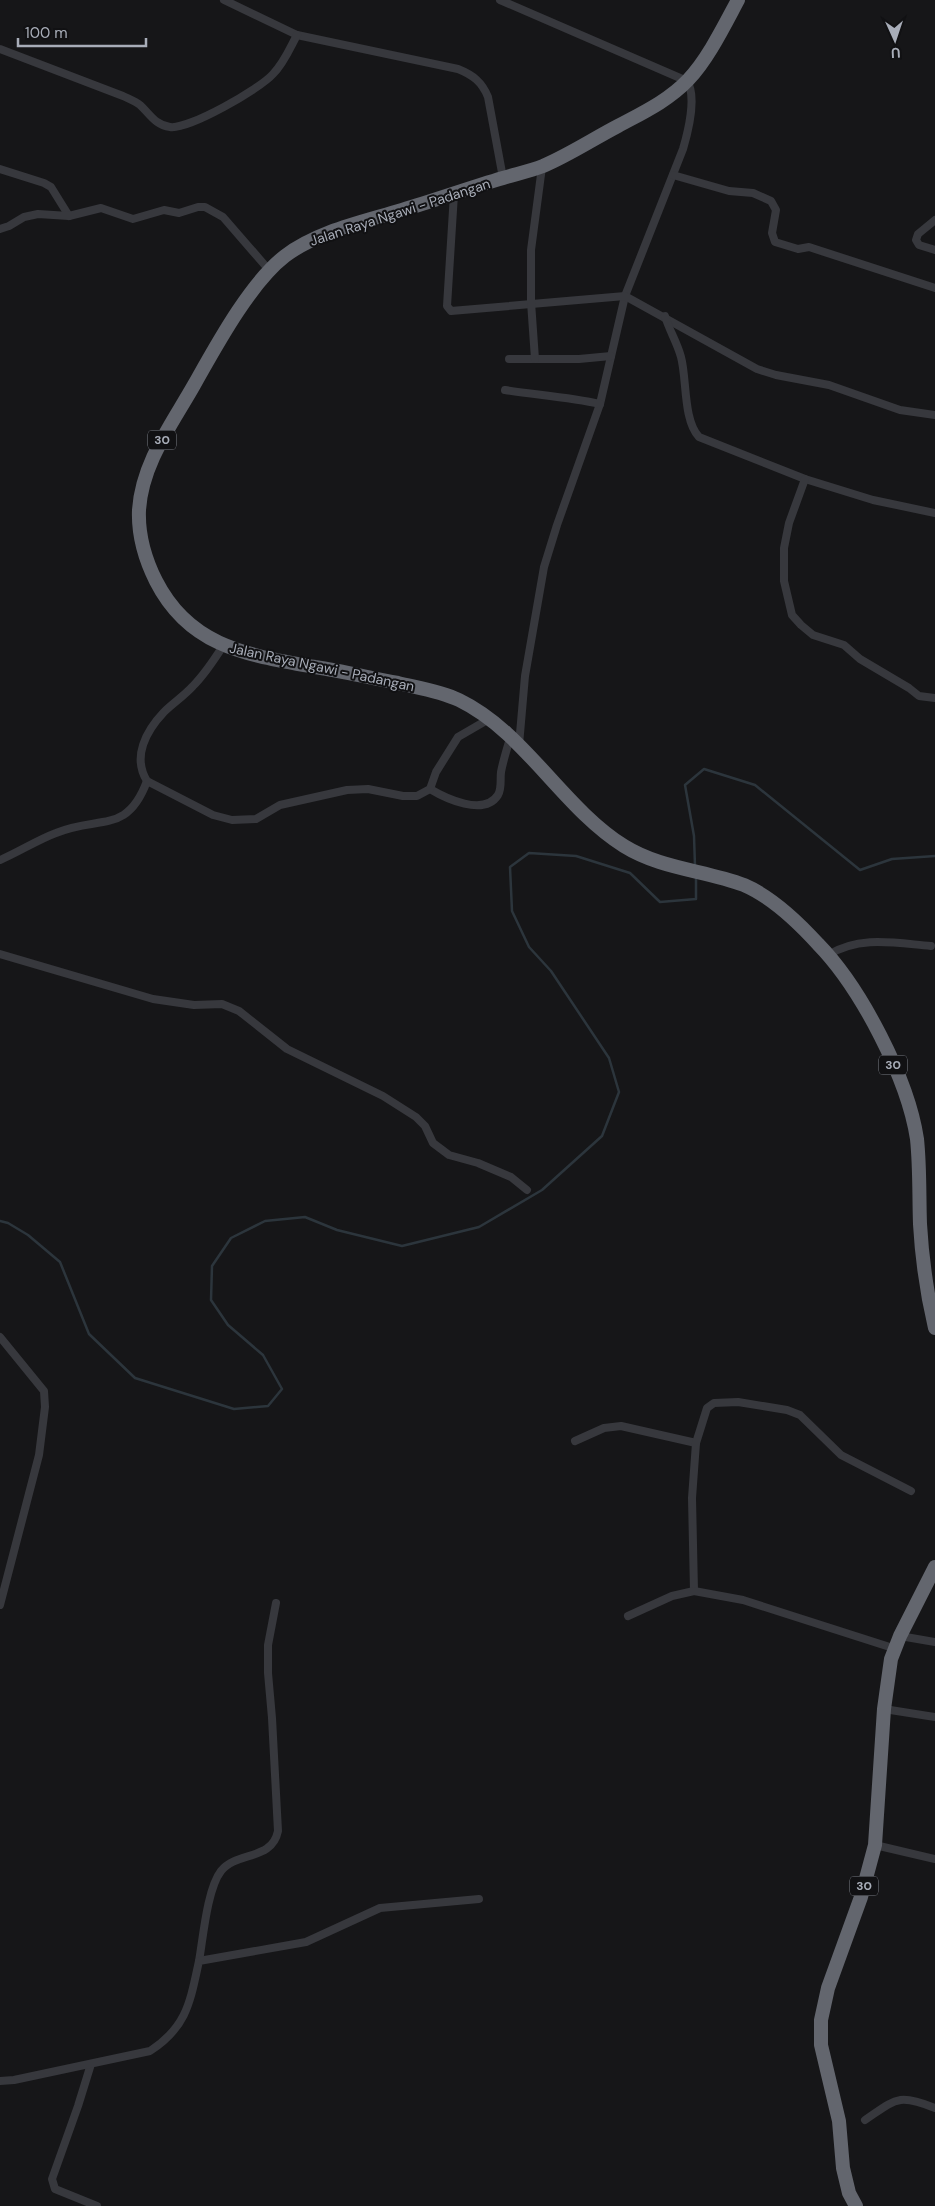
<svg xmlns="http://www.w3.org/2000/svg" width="935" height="2206" viewBox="0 0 935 2206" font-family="'DM Sans',sans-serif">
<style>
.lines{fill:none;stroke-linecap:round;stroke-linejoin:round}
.stream{stroke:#2c353c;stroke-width:2.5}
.street{stroke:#37383d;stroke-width:8}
.highway{stroke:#63666e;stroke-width:14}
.labels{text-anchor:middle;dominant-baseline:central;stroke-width:4;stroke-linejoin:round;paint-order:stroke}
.shield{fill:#111113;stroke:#7b7e86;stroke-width:1}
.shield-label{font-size:12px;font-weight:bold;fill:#a8adb8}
.street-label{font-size:14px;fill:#a8adb8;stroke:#111113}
</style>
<rect width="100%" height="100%" fill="#161618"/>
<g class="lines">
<!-- stream -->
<g class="stream">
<polyline points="695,866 694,836 685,785 704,769 755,785 860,870 892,859 935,856"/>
<polyline points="0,1221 8,1223 28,1235 60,1262 89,1334 135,1378 234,1409 268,1406 282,1389 263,1355 228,1325 211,1300 212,1266 231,1238 265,1221 305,1217 337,1230 402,1246 479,1227 542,1190 602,1136 619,1092 609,1058 551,971 529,947 512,911 510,867 529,853 576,856 630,873 660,902 696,899 696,876"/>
</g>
<!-- street -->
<g class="street">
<path d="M224,0L297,35L458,69C473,75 482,82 488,97L503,178"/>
<path d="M500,0L687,81C697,96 688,132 683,149L625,296L600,404L557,525L544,567L525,676L519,745"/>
<path d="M0,49L123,96C129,99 135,101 140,105C150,114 155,125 170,127C188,130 260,89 273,74C284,63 290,48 297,35"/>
<polyline points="0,169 44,183 51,187 69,216"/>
<polyline points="673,175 729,191 753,193 771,201 776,210 772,233 775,242 798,249 809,247 935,288"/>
<polyline points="454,194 447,306 451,311 625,296 757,369 776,375 829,385 900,410 935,415"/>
<polyline points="935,220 918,234 916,240 919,245 935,250"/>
<polyline points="0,229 9,226 24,217 38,214 69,216 101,208 133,219 164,210 179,213 198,207 205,207 223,217 269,270"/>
<path d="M665,316C669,330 677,342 681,357C687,379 683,420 699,437L805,479L873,500L935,513"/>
<polyline points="509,359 579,359 611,356"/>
<polyline points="535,359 531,302 531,250 542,167"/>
<path d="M505,390C537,395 569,397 600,404"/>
<polyline points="805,479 789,523 784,548 784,581 792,615 801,625 813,635 844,645 860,659 909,688 919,696 935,698"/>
<path d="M147,781C132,757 146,731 164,712C173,703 184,696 193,686C205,674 214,660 223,646"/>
<path d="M430,789C445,798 484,817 498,795C502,788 500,780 501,772C503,761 507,749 510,738"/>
<path d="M0,860C19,852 37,840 56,833C99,815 127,835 147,781L213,815L232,820L256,819L280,805L347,790L368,789L403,796H417L430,789L436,772L458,737L489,719"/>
<polyline points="0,954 153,999 194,1005 222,1004 239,1011 287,1049 383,1096 416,1117 425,1126 433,1143 449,1155 478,1163 511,1177 527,1190"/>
<path d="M828,955C860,935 895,943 931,946"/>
<polyline points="0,1337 44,1391 45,1407 39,1455 0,1605"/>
<polyline points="575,1441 604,1428 621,1426 696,1443"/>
<polyline points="694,1591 692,1498 696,1443 707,1408 714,1403 738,1402 787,1410 800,1415 841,1455 911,1491"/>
<polyline points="628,1616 672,1596 694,1591 743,1600 896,1649"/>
<polyline points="900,1636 935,1642"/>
<polyline points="884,1709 935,1717"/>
<polyline points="875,1845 935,1859"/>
<path d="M199,1961C203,1939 207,1889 221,1871C237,1851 272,1861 278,1831L272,1718L268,1673V1645L276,1603"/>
<polyline points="91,2064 78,2106 52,2179 55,2189 97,2206"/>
<path d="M0,2081L14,2080L150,2051C187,2027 190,2002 199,1961L306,1942L380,1908L479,1899"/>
<path d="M865,2120C896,2099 898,2093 935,2108"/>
</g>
<!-- highway -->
<g class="highway">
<path d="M738,0C724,26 708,59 688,80C668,101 642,113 618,126C593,139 569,155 543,166C530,171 516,174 503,178C469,188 436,200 402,210C363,222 318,231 285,256C250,283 216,346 194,385C172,424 142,463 139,510C138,534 145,559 156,581C190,648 249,655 315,667C343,671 370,678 398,683C419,688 440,691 459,700C525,732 562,807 624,846C661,869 704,870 744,885C772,897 798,922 818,944C861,988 908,1079 917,1139C920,1168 919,1195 920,1224C922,1259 927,1294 935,1328"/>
<polyline points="856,2206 849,2193 843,2168 839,2121 821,2045 821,2020 828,1988 861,1897 875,1845 884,1709 891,1659 900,1636 935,1567"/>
</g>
</g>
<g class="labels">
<!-- shield labels -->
<g class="shield">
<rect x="148" y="430.5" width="28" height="19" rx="4"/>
<rect x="879" y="1055.5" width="28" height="19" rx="4"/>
<rect x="850" y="1876.5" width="28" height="19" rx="4"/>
</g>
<g class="shield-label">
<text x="162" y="440">30</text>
<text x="893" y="1065">30</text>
<text x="864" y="1886">30</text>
</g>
<!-- street labels -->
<g class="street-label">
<text transform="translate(400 212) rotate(-18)">Jalan Raya Ngawi - Padangan</text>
<text transform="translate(322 667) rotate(12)">Jalan Raya Ngawi - Padangan</text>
</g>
</g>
<!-- north arrow -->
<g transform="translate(895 40) rotate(177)" stroke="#111113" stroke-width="4" paint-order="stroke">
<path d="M0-4L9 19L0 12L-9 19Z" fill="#a8adb8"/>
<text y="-8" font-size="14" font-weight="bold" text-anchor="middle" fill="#a8adb8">U</text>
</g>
<!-- scale -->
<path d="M18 38v8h128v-8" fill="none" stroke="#a8adb8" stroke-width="2.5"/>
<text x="25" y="38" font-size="15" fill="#a8adb8" stroke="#111113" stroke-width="4" paint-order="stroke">100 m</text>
</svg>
